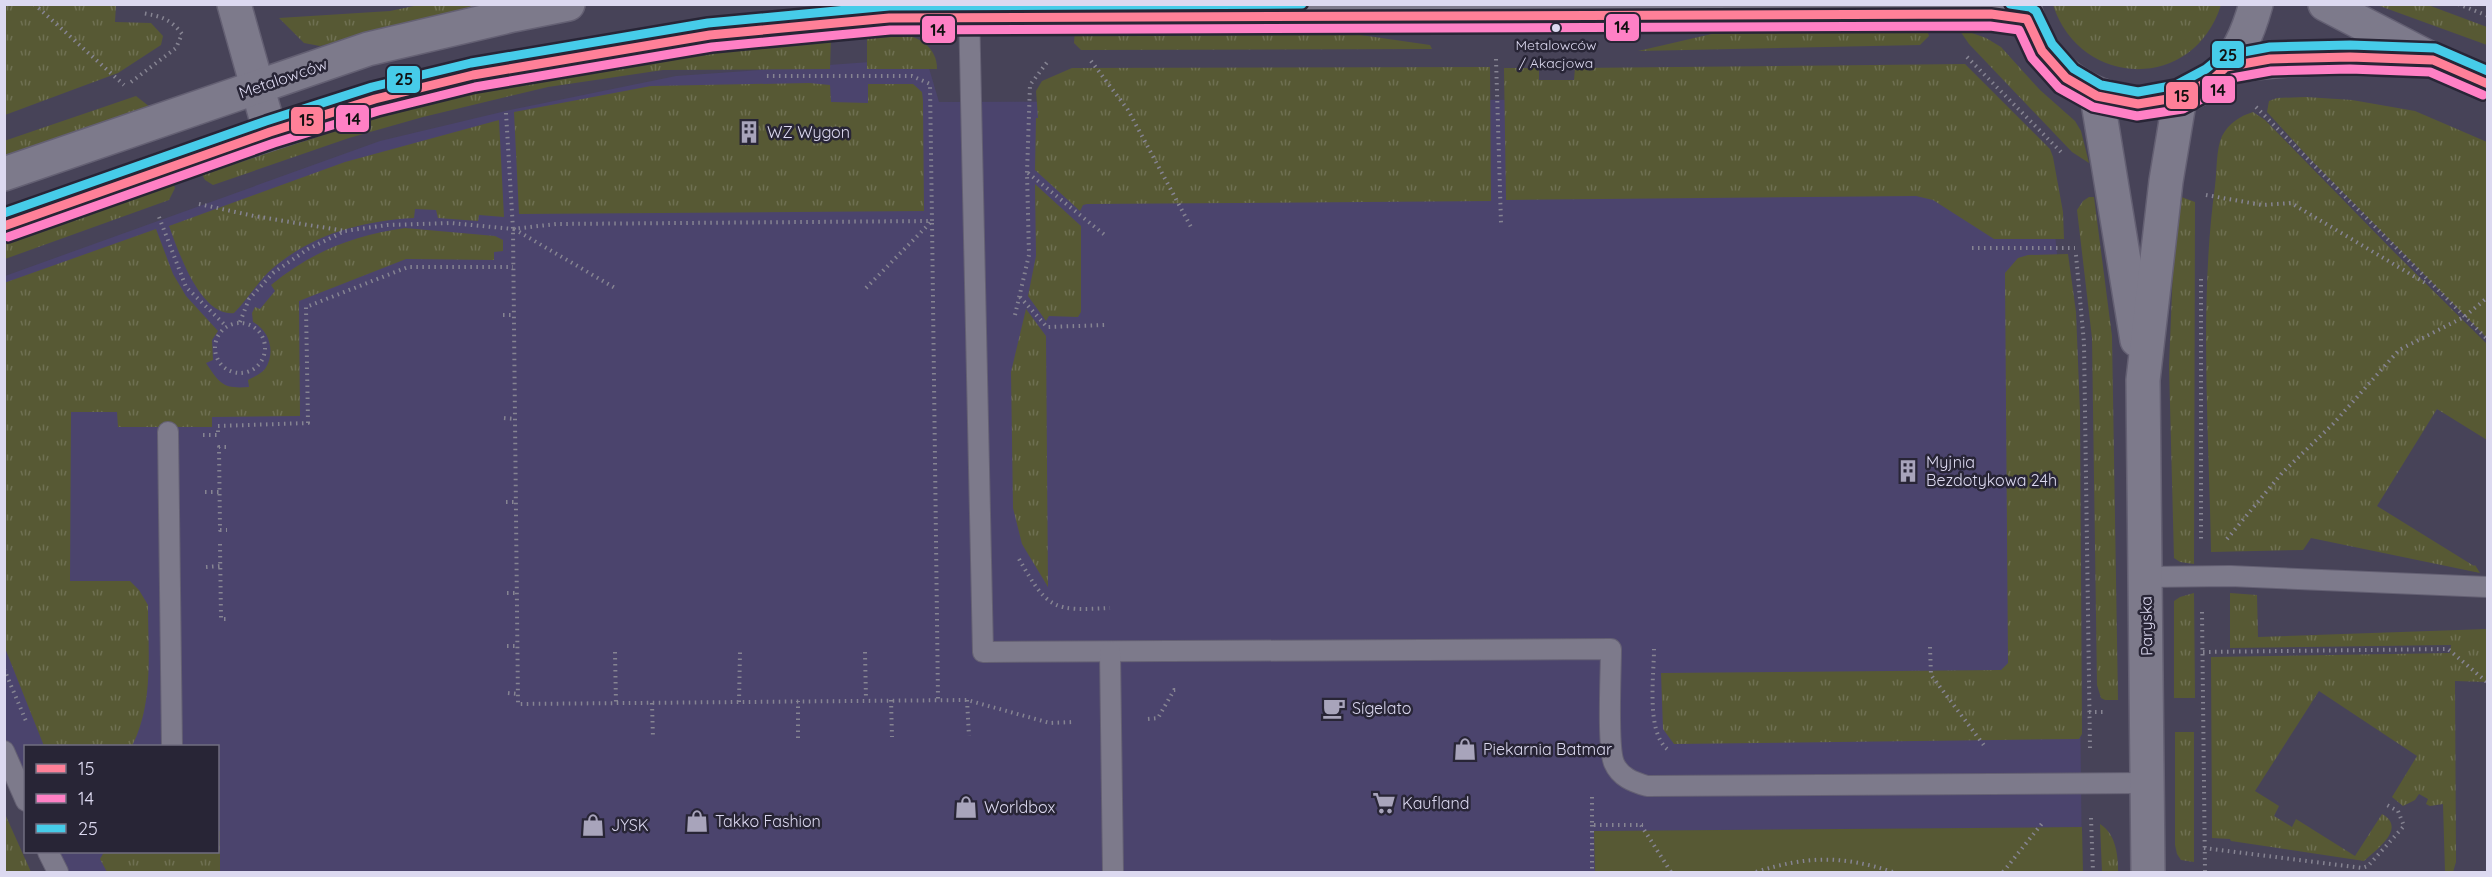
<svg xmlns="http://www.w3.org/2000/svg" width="2492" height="877" viewBox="0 0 2492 877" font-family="Quicksand,sans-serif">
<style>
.built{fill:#4b446d}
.grass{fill:url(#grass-tufts)}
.green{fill:#575934}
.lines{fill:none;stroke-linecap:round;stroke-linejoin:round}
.lane-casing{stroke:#646073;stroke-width:22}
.street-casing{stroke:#646073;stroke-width:36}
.secondary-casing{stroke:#646073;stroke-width:36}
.path{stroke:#868492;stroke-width:4;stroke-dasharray:1.5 4.5;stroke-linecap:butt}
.lane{stroke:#7d7a8b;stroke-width:20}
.street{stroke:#7d7a8b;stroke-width:33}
.secondary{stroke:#7d7a8b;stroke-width:33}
.bus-1-casing{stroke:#282536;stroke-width:14}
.bus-2-casing{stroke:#282536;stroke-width:14}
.bus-3-casing{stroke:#282536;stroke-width:14}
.bus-1{stroke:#ff8098;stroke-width:9}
.bus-2{stroke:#ff80c5;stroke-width:9}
.bus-3{stroke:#46cce9;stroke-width:9}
.bus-dot{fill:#dcd9f0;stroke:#282536;stroke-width:2}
.labels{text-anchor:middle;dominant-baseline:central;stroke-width:5;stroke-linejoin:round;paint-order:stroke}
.bus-label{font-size:14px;fill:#dcd9f0;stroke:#282536}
.street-label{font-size:16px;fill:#dcd9f0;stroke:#282536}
.poi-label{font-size:16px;fill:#dcd9f0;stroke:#282536;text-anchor:start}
.line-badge{stroke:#282536;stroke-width:2}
.pale-badge-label{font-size:16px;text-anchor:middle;font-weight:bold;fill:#111}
</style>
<defs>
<pattern id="grass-tufts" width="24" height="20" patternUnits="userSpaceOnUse" patternTransform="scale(1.5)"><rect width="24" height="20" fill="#575934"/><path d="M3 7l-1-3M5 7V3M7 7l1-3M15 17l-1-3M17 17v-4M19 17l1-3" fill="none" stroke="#6f7052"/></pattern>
</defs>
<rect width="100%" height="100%" fill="#474358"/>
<!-- built -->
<polygon class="built" points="926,58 939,102 1989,98 2047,156 2068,361 2079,595 2082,872 61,872 51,852 218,852 218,746 26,746 25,794 5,743 5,276 380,141 510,110 676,76"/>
<!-- grass -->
<g class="grass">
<polygon points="5,4 116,5 115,22 151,23 163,36 161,45 118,73 5,115"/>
<polygon points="419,5 494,5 320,46 304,43 279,18 390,11"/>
<path d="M2053,5V4L2221,5C2194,91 2081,90 2053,5Z"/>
<polygon points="2377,5 2428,5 2487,27 2487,45"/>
<polygon points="1922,27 1927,30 1929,36 1920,45 1638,51 1729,30"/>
<polygon points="1312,28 1430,45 1432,49 1081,50 1074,43 1075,30"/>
<polygon points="1958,28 1986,38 2001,47 2040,90 2075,121 2081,131 2089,163 2072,152 1969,44"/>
<path d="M900,33C919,37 937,47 937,69H867V35Z"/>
<polygon points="831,37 830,69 663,70 548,87 423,117 349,138 213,185 205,180 200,171 390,111 546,74 625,60"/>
<polygon points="1965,64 2050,149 2053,157 2063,212 2064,239 1994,239 1933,200 1916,196 1506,200 1504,68 1539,68 1539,80 1574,80 1575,68"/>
<polygon points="1490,67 1491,201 1087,204 1083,205 1080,211 1035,170 1036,118 1038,118 1036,91 1042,81 1072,68"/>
<polygon points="809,83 830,85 831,102 868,103 868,84 913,84 922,92 923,101 924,211 519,214 514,112 651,86"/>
<polygon points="136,96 150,107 5,158 4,141"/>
<polygon points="2306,97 2352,100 2415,111 2487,142 2487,338 2312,161 2267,112 2269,101 2277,98"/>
<path d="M2253,112L2265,120L2395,253L2487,344V440L2437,409L2377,506L2474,566L2475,565L2480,573L2311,538L2303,550L2211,552C2209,433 2199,303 2215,186C2217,171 2216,149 2222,136C2229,123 2240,116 2253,112Z"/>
<path d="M499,120L504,217L479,215L478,221L438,218L436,210L415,209L414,218C362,221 313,234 273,268C258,281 248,299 234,313C200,317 178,250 169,226L345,162Z"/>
<polygon points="172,180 175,188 169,200 5,259 4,236"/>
<polygon points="1035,184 1081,226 1081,312 1078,317 1049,316 1046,321 1028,296 1036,256"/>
<polygon points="2176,195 2195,202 2194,564 2180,562 2174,558 2169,366"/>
<polygon points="2089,197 2094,197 2112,336 2118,700 2105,700 2101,698 2097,685 2092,338 2077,210 2083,201"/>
<path d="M405,228L495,236L503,240V251L494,252V260L406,259L299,301L300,416L212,417V427H118L117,412H71L70,581H130L139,590L148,605C148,652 154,703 132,746H44L5,648L4,283L156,229L173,274L186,296L218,331L212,340L213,360L206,363C220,384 223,389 249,387L248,380C253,377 261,374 265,369C276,353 270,331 253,322L252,313L255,307L260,309L275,291L271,285C311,252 354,235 405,228Z"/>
<polygon points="2068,254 2076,312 2080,412 2082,734 2079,739 1674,744 1663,729 1661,673 2001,670 2008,663 2005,273 2018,258 2028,255"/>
<polygon points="1026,309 1046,336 1048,587 1022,544 1013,508 1011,372"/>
<polygon points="2194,593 2195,698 2174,698 2174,601 2180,597"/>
<path d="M2230,593L2257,595L2258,637L2487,629V682L2455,681L2456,862L2453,872H2445L2443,804L2430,806L2426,804L2428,799L2419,794L2415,800L2403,806L2392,797L2417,756L2319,691L2255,791L2279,806L2274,816L2292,827L2296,819L2355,856L2382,814C2407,828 2377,849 2364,861L2231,841L2230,839L2212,838L2211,657L2450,653L2451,645L2230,648Z"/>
<polygon points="2175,732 2194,732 2194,862 2181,860 2177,854 2175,845"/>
<polygon points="4,814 5,814 31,872 5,872"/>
<path d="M2100,824C2116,834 2118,855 2118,872H2102Z"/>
<polygon points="218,831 220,831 220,872 107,872 100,859 104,852 218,852"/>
</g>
<!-- green -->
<polygon class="green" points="2082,827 2083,872 1595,872 1594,831"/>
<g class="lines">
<!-- lane casing -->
<g class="lane-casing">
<g id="lane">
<path d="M969,8L983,652L1611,649C1611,671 1607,746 1614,763C1620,777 1633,782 1647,786L2148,783"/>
<polyline points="168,432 172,746"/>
<polyline points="2146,577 2230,576 2488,587"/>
<polyline points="1110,652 1113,872"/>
<polyline points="4,751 26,801"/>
<polyline points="48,852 58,872"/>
</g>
</g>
<!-- street casing -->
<g class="street-casing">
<g id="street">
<polyline points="234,4 270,132"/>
<polyline points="2097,96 2137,340"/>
<polyline points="2148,872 2143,380 2166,181 2180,97"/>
</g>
</g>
<!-- secondary casing -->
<g class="secondary-casing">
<g id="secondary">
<path d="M2024,4C2032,53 2071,90 2118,100C2125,101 2133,104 2140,103C2148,103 2156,101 2163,100C2181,97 2199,91 2213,79C2237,60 2248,33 2256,4"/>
<polyline points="2325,4 2433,60 2488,84"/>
<path d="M2226,67C2297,55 2362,58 2433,60"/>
<polyline points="4,174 368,49 513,15 568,4"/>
<polyline points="4,226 180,163 375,99 473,75 710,35 889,18 1632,16 1941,13 1991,14 2027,19"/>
</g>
</g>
<!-- path -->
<g class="path">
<polyline points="34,4 124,85"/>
<polyline points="2458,4 2488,16"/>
<polyline points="1967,57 2061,152"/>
<polyline points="1496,59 1501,223"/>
<polyline points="1091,61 1128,110 1191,227"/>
<path d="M131,82L176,48L182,34C171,19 160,16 142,13"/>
<polyline points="2256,107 2488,340"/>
<polyline points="506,113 513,229 518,704 967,700 1050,723 1074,722"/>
<polyline points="1028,173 1106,236"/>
<polyline points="2206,195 2262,205 2291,203 2427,284"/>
<polyline points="199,204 254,216 345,231"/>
<polyline points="159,217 186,287 226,326"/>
<polyline points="514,229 615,288"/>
<polyline points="1972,248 2075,248"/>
<polyline points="2076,255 2084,343 2090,748"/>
<polyline points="2201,279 2201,542"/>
<polyline points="866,288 932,221 938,700"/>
<polyline points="1020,297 1047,327 1106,325"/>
<polyline points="503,315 514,315"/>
<polyline points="1015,315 1029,255 1027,173 1030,85 1048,61"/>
<polyline points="240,322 249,299 273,273 308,249 345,231 387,225 451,223 513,229 556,224 932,221 930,84 912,76 764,76"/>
<circle cx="240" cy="348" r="25"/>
<polyline points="504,418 515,419"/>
<polyline points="203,435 218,435 218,426 308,423 306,307 408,267 513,267"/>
<polyline points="226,447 219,447 220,530 227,530"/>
<polyline points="205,492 219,492"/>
<polyline points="506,502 516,502"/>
<polyline points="2227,539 2282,473 2333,424 2399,350 2464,317 2488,297"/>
<polyline points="220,544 221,619 227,619"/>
<path d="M1019,559C1048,610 1053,611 1110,608"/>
<polyline points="206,567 220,566"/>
<polyline points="507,593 517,593"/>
<polyline points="2202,612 2205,872"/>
<polyline points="507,646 518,646"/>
<polyline points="1930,647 1931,675 1986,748"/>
<path d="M1654,649C1654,675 1646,731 1667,749"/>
<polyline points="615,652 616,704"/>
<polyline points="865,652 866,700"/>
<polyline points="2203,652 2448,649 2488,683"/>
<polyline points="4,669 26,721"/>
<polyline points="508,693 518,694"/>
<polyline points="891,700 892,737"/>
<polyline points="967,700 969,736"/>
<polyline points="739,702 740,652"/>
<polyline points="652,703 653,739"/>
<polyline points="2089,712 2104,712"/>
<polyline points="1148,719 1158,718 1174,690 1178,690"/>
<polyline points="798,738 798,701"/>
<polyline points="1592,797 1592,825 1643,825"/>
<polyline points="2091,818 2093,872"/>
<polyline points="1592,825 1592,872"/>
<polyline points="1641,825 1671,872"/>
<polyline points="2204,848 2362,868 2368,866 2404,826 2398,811 2385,804"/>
<path d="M1756,872C1807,856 1841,855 1893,872"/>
<polyline points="2003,872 2044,821"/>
</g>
<!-- lane -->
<use href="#lane" class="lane"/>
<!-- street -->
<use href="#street" class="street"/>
<!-- secondary -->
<use href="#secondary" class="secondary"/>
<!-- bus-1 casing -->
<g class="bus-1-casing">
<polyline id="bus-1" points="4,226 270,132 375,99 473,75 710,35 889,18 1991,14 2027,19 2042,51 2066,78 2097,96 2138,104 2180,97 2213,79 2226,67 2270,59 2350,57 2433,60 2488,84"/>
</g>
<!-- bus-2 casing -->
<g class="bus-2-casing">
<polyline id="bus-2" points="8,237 274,143 378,111 475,87 712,47 890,30 1990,26 2019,30 2032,58 2059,88 2093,107 2137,116 2183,109 2220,89 2232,78 2271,71 2350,69 2430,72 2483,95"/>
</g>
<!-- bus-3 casing -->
<g class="bus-3-casing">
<g id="bus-3">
<polyline points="2010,4 2030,7 2036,11 2052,44 2074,69 2101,85 2138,92 2176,85 2206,69 2222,56 2270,47 2350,45 2435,48 2488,71"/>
<polyline points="4,213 266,121 372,87 471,63 708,23 889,6 1302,4"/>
</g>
</g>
<!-- bus-1 -->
<use href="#bus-1" class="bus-1"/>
<!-- bus-2 -->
<use href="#bus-2" class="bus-2"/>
<!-- bus-3 -->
<use href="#bus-3" class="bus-3"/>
</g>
<!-- icons -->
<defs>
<g id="building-bare" transform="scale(1.8)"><path d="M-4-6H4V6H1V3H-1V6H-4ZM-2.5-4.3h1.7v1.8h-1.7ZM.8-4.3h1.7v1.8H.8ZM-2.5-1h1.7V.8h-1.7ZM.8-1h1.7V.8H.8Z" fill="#a8a4bb" stroke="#282536" stroke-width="2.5" paint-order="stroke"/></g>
<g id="cafe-bare" transform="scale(1.8)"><path d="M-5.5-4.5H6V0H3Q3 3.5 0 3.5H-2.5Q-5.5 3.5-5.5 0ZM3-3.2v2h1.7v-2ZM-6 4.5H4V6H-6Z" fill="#a8a4bb" stroke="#282536" stroke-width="2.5" paint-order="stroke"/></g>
<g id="shop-bare" transform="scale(1.8)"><path d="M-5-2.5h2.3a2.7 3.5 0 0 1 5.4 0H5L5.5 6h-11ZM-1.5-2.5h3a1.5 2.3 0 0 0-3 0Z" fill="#a8a4bb" stroke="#282536" stroke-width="2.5" paint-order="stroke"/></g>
<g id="supermarket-bare" transform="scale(1.8)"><path d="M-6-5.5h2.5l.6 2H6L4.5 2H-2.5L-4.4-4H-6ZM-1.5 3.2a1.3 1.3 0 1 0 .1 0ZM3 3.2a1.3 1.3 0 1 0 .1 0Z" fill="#a8a4bb" stroke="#282536" stroke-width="2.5" paint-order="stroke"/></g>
</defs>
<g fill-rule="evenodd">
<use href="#building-bare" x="749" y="132"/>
<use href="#building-bare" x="1908" y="471"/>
<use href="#cafe-bare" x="1334" y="708"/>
<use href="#shop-bare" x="1465" y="749"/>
<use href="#supermarket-bare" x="1384" y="803"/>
<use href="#shop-bare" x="966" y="807"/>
<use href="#shop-bare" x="697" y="821"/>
<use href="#shop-bare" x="593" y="825"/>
</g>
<!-- markers -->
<circle class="bus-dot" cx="1556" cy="28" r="5"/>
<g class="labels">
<!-- bus labels -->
<g class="bus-label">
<text x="1556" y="45">Metalowców<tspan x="1556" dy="18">/ Akacjowa</tspan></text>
</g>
<!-- street labels -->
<g class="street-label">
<text transform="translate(283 78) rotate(-19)">Metalowców</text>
<text transform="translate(2146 626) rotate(-91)">Paryska</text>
</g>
<!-- poi labels -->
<g class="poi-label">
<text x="767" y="132">WZ Wygon</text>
<text x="1926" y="462">Myjnia<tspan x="1926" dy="18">Bezdotykowa 24h</tspan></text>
<text x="1352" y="708">Sígelato</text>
<text x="1483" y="749">Piekarnia Batmar</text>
<text x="1402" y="803">Kaufland</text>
<text x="984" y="807">Worldbox</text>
<text x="715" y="821">Takko Fashion</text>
<text x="611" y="825">JYSK</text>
</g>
</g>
<g class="line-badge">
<rect x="1605" y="13" width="35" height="29" rx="6" fill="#ff80c5"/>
<rect x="921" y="15" width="35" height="29" rx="6" fill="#ff80c5"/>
<rect x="2211" y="40" width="34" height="29" rx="6" fill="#46cce9"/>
<rect x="386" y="65" width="35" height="29" rx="6" fill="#46cce9"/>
<rect x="2201" y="75" width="35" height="29" rx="6" fill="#ff80c5"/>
<rect x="2165" y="81" width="34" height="29" rx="6" fill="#ff8098"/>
<rect x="335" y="104" width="35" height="29" rx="6" fill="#ff80c5"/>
<rect x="290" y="106" width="34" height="29" rx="6" fill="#ff8098"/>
</g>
<g class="pale-badge-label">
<text x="1622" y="33">14</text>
<text x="938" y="36">14</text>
<text x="2228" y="61">25</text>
<text x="404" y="85">25</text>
<text x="2218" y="96">14</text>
<text x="2182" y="102">15</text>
<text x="353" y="125">14</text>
<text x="307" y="126">15</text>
</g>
<!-- border -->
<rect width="2492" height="877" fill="none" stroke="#dcd9f0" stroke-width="12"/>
<!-- legend -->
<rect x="24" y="745" width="195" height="108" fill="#282536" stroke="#706d80" stroke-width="1.5"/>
<rect x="36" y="764" width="30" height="9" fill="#ff8098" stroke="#706d80" stroke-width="1.5"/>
<text x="78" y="775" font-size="18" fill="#dcd9f0">15</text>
<rect x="36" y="794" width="30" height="9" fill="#ff80c5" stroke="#706d80" stroke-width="1.5"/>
<text x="78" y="805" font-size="18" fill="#dcd9f0">14</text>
<rect x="36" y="824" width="30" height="9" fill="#46cce9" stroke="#706d80" stroke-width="1.5"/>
<text x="78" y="835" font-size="18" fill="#dcd9f0">25</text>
</svg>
